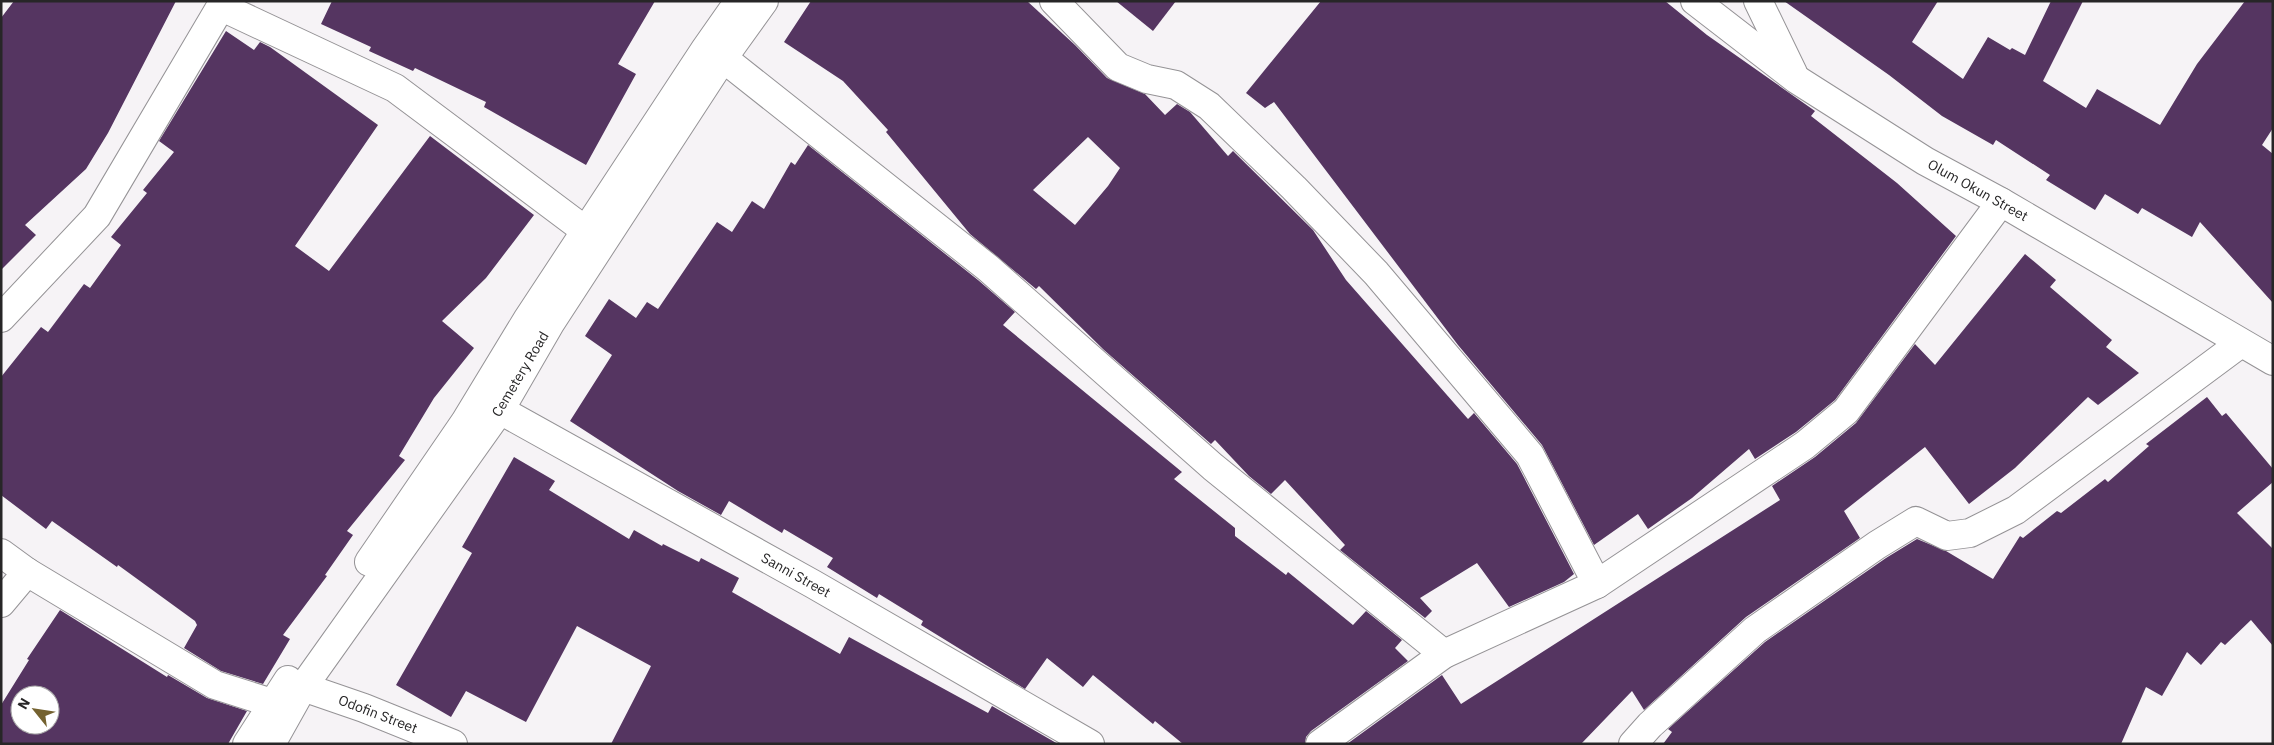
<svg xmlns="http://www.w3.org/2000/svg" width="2274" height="745" viewBox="0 0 2274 745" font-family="'IBM Plex Sans',sans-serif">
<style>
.building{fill:#553561;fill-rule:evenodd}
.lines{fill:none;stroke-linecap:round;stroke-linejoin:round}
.minor-casing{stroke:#959396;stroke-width:30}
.secondary-casing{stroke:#959396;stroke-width:30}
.minor{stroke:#fff;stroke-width:28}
.secondary{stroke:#fff;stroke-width:28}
.labels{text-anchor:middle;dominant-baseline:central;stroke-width:5;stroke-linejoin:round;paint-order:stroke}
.street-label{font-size:14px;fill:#272627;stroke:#fff}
</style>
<rect width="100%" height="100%" fill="#f6f3f6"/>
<!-- building -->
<g class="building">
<polygon points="14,1 176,1 108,133 86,169 25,225 36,235 1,270 1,18"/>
<polygon points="332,1 655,1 618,64 636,74 586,165 484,107 486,102 415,68 413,71 369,51 371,47 321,24"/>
<path d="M811,1H1027L1075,45L1107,78L1145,94L1165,115L1177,104L1190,112L1228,156L1233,151L1313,230L1346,280L1468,419L1474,413L1517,464L1574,574L1564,582L1509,607L1477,563L1420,598L1432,611L1425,618L1340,550L1345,545L1285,480L1271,494L1249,476L1215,440L1211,444L1104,350L1039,286L1036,289L970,234L886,132L888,130L843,81L784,42ZM1088,137L1120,168L1108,186L1075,225L1033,190Z"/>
<polygon points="1116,1 1176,1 1153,31"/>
<polygon points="1321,1 1665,1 1707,35 1815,111 1811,116 1897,183 1956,236 1835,400 1796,432 1755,459 1749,449 1692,498 1648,529 1638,514 1594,545 1542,445 1458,345 1274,102 1265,108 1246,93"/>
<polygon points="1784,1 1938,1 1912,42 1963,79 1988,37 2010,50 2012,48 2025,55 2051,1 2083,1 2043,81 2086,108 2097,89 2160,125 2197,64 2245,1 2273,1 2273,128 2262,145 2273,154 2273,303 2200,222 2192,237 2142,208 2138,214 2105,194 2095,210 2046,180 2050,175 1996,140 1993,145 1942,116 1889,75"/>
<polygon points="226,31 254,50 260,42 270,47 378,125 295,246 329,271 430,136 534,215 486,278 442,321 474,348 434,398 399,456 405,460 347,531 353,535 325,575 327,576 283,635 290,639 263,684 221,671 184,648 197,625 195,621 118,565 117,567 52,521 46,529 1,495 1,377 41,327 48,332 84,284 90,288 121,245 111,237 147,193 143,190 174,152 159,141"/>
<polygon points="808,145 978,280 1015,312 1003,325 1182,472 1174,479 1235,528 1235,536 1286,575 1288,572 1353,625 1366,611 1402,640 1395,648 1408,661 1311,731 1306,737 1305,744 1183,744 1155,721 1153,724 1093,675 1083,687 1047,658 1025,689 921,625 923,621 879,594 877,598 827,567 833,558 784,529 782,533 729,501 721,515 678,491 570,421 612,355 585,336 609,299 636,318 647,302 658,309 717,222 732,232 752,201 764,209 791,162 795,165"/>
<polygon points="2025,254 2056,280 2050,287 2112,340 2106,347 2139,373 2098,405 2088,397 2015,468 1969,504 1925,447 1844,511 1860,538 1746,617 1644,710 1632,691 1581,744 1347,744 1442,675 1461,704 1780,500 1772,486 1815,457 1856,423 1915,344 1935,365"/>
<polygon points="2207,397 2222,416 2226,413 2273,469 2273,482 2237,513 2273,549 2273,646 2251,620 2225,645 2221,642 2201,665 2187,652 2162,696 2146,687 2121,744 1663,744 1672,732 1668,729 1765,642 1886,558 1917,539 1946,551 1993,579 2020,536 2023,538 2057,511 2061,513 2105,479 2108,482 2149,446 2146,444"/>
<polygon points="514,457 555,481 549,490 629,539 634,530 662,546 663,544 699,562 701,558 739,578 732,592 840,654 849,637 988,713 992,706 1058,744 611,744 651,666 577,626 526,722 466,691 451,717 396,685 472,553 462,547"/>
<path d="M60,610L167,677L168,675L207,698L247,711L228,744H1V705L29,660L27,659ZM20,695H50V725H20Z"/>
</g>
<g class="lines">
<!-- minor casing -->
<g class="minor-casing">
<g id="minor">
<polyline points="1054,1 1118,67 1147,79 1176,85 1209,106 1294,188 1376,273 1530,455 1597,584"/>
<polyline points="1695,1 1796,79 1925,161 2001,202 2273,361"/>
<polyline points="1758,1 1793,73"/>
<polyline points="222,7 395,88 586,231"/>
<polyline points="723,58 988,268 1213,467 1444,654"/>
<polyline points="1,318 97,216 224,1"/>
<polyline points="500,410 813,584 1090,744"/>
<polyline points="1,553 27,572 215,685 272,703"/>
<polyline points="1,603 27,572"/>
<polyline points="303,687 364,708 453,744"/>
<polyline points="1320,744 1444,654 1597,584 1805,445 1846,411 2001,202"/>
<polyline points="1633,744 1650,725 1755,630 1877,545 1916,521 1947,536 1970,533 2016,510 2241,343"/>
</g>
</g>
<!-- secondary casing -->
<g class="secondary-casing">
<g id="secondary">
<polyline points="369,562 465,422 527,320 706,48 739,1"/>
<polyline points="247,744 288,680"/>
<polyline points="271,744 303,687 500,410 551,322 723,58 764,1"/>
</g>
</g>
<!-- minor -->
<use href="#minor" class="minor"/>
<!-- secondary -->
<use href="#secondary" class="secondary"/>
</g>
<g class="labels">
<!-- street labels -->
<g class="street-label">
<text transform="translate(1978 190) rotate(29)">Olum Okun Street</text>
<text transform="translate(520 374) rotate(-59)">Cemetery Road</text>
<text transform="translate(796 575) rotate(29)">Sanni Street</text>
<text transform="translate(378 714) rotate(21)">Odofin Street</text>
</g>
</g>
<!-- border -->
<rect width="2274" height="745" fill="none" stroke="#272627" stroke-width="5"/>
<!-- north arrow -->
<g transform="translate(35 710) rotate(300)"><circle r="24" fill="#ffffff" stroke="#a9a8a9"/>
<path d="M0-4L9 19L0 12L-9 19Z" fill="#746230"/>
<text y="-8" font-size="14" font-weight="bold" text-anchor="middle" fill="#272627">N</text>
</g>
</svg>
